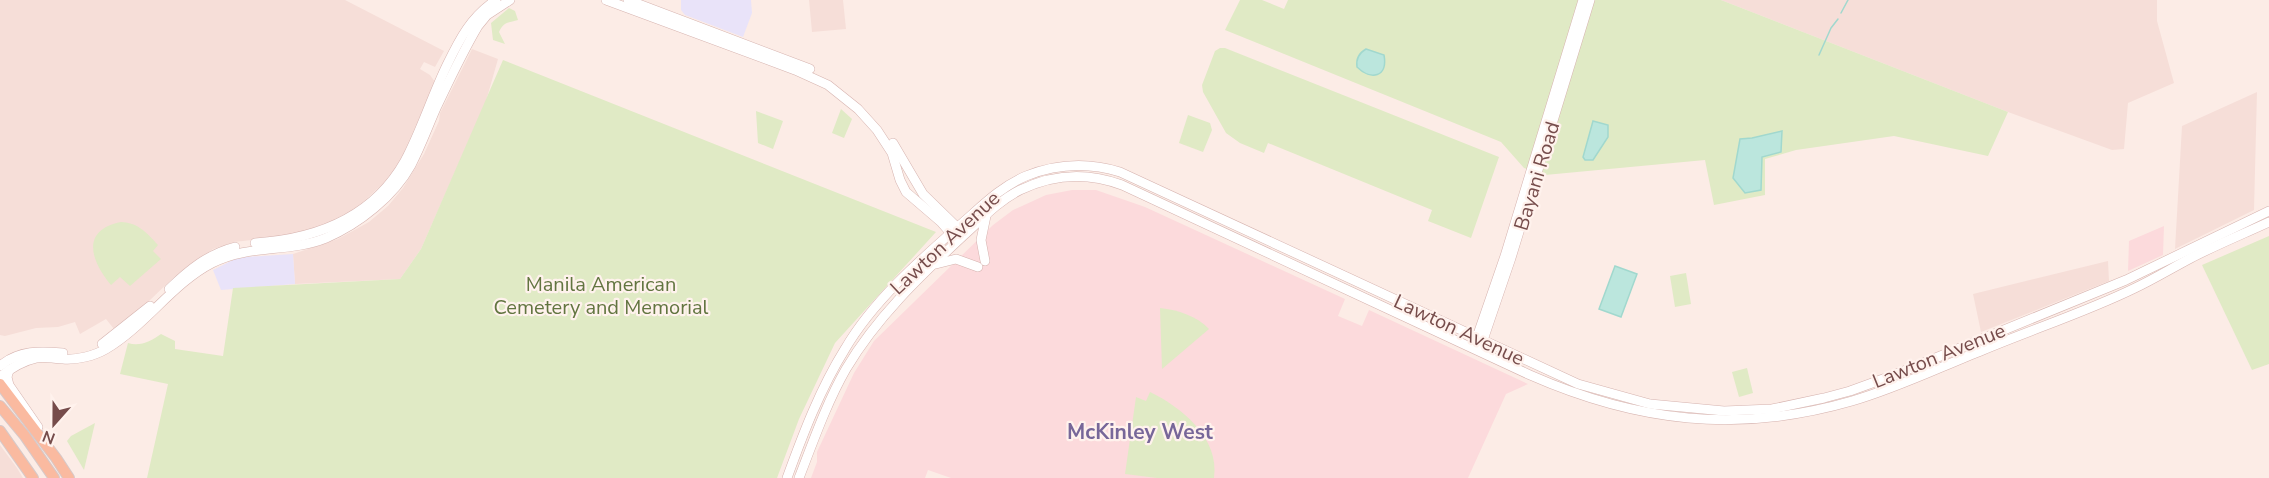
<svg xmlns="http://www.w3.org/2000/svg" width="2269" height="478" viewBox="0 0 2269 478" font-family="'Nunito Sans',sans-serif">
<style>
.residential{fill:#f6ded8}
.commercial{fill:#fcdadc}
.education{fill:#e9e3f9}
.green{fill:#e0eac5}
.water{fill:#bbe6dd;stroke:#a1d8ce;stroke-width:1.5}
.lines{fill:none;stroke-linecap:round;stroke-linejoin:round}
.stream{stroke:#a1d8ce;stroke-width:1.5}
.secondary-casing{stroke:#d6b3af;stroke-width:10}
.primary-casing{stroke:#d6c9c9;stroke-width:12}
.secondary{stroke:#fff;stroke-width:9}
.primary{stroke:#fabaa0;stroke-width:10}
.labels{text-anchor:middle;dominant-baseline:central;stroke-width:4.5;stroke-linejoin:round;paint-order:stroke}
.street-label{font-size:20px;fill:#764c4b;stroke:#fff2ed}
.park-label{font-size:20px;fill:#627540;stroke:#fff2ed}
.neighbourhood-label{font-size:21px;font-weight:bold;fill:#776799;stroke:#fff2ed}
</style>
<rect width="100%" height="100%" fill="#fcece6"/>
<!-- residential -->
<g class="residential">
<polygon points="0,0 345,0 444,51 435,67 424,62 420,69 430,75 435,82 401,159 389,178 349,215 331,224 285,236 234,242 213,249 174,277 148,302 114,329 106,319 80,334 75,322 58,327 36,328 5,336 0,335"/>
<polygon points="809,0 843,0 846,29 812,32"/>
<polygon points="1721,0 2157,0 2157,21 2174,83 2128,103 2124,149 2112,150 2008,112"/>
<polygon points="472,49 498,59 486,101 421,249 400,279 295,284 293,254 338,239 369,222 388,206 403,188 424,154 439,121 440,113"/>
<polygon points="2257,92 2254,210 2175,249 2182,126"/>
<polygon points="2108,261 2109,281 1981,332 1973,294"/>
<polygon points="0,445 17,468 23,478 0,478"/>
</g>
<!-- commercial -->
<g class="commercial">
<polygon points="1072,190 1096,190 1145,207 1345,299 1338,316 1362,326 1369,310 1528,384 1506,394 1468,478 951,478 928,470 925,478 811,478 817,462 817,452 854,373 874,341 993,225 1013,210 1046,195"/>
<polygon points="2164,226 2163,255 2128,271 2129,241"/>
</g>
<!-- education -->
<g class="education">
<polygon points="681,0 751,0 752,13 743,37 685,15 681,10"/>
<polygon points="293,254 295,284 221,290 213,270 235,259 246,257"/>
</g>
<!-- green -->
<g class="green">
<polygon points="1240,0 1262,0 1284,9 1288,0 1721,0 2008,112 1988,156 1894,136 1796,150 1765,159 1765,195 1714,205 1705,160 1545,175 1524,168 1501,142 1225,30"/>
<path d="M509,8L515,11L518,20C508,23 504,21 499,32L505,44L493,40L491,23Z"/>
<polygon points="1220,48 1225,48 1499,157 1471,238 1428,221 1432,210 1268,143 1264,153 1240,143 1226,133 1203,92 1202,85 1215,51"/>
<path d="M503,60L936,232L835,343L799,419L777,478H147L168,384L120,374L128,343C140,347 151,341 161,334L175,341V349L223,356L233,288L400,279L421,249Z"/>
<polygon points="841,109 852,119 844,138 832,133"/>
<polygon points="756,111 783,121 773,149 758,143"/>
<polygon points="1188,115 1210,123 1212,130 1203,152 1179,143"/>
<path d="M121,222C139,223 147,233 158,245L153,251L161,259L130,286L120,277L111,285C90,260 81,230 121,222Z"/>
<polygon points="2269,236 2269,364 2252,370 2202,265"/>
<polygon points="1686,273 1691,304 1675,307 1670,276"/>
<path d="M1160,308C1178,310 1197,316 1209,329L1162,369Z"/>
<polygon points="1747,368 1753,393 1739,397 1732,372"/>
<path d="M1150,392C1181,407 1220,438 1214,478H1157L1125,474L1136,397L1146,401Z"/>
<polygon points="95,423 84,470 67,441 71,436"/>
</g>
<!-- water -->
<g class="water">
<path d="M1366,49L1384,55C1388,77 1371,81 1357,67C1356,60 1359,53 1366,49Z"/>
<polygon points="1593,121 1608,125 1608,137 1593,160 1585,160 1583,157"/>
<polygon points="1782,131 1781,152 1762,157 1761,190 1745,193 1733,178 1740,139 1752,138"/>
<polygon points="1615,266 1637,274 1621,317 1599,309"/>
</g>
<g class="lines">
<!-- stream -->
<g class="stream">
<polyline points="1841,13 1848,0"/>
<polyline points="1819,55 1831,28 1838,19"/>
</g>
<!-- secondary casing -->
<g class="secondary-casing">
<g id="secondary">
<polyline points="606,0 795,70 828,85 858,109 877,130 892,153 900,180 906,192 941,222 954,237"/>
<polyline points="628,0 810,69"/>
<polyline points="893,143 923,194 961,231"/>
<path d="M255,243C316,239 373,218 405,161C421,131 432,96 447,65C460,38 471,17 496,0"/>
<polyline points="985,261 981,240 986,216"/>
<polyline points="936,264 956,259 978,267"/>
<path d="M169,289C189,270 208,254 235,247"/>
<polyline points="1475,343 1505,256 1583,0"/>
<polyline points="102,344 150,306"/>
<polyline points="1481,346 1511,258 1590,0"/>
<path d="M0,366C19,350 40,351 63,353"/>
<polyline points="9,370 7,377 9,385 38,427"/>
<path d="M0,377C11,368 22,361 36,358C45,356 53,359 63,359C77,360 94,356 106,349C145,326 173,283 212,263C249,244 289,253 326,238C359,224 394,196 411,165C421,146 428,126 437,106C450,79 463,51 478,26L487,15L510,0"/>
<path d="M787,478C803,434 820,389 845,349C873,301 919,261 960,225C981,207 1000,187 1026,176C1056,164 1088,162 1120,172L1578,384L1650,404L1724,411L1772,409L1824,398L1850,391L1894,375L2126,280L2269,211"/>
<path d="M799,478C813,442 827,402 846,369C876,318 920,276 963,236C981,220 998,201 1020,190C1053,174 1087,172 1122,185L1530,375C1637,422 1738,434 1852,401C1897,388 1940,367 1983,350C2033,329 2086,312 2135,288C2154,279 2172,268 2191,258C2216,245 2243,234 2269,222"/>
</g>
</g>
<!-- primary casing -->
<g class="primary-casing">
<g id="primary">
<polyline points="0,384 56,458 69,478"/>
<polyline points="0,406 25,436 54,478"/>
<polyline points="0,431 33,478"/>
</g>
</g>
<!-- secondary -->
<use href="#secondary" class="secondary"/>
<!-- primary -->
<use href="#primary" class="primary"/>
</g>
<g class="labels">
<!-- street labels -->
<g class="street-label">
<text transform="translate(1537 176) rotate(-73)">Bayani Road</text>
<text transform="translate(945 243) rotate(-43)">Lawton Avenue</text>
<text transform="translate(1459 330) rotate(25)">Lawton Avenue</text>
<text transform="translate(1939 356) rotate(-22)">Lawton Avenue</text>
</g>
<!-- park labels -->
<g class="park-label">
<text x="601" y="284">Manila American<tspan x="601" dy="23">Cemetery and Memorial</tspan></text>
</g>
<!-- neighbourhood labels -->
<g class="neighbourhood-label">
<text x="1140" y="432">McKinley West</text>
</g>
</g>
<!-- north arrow -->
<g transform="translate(54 424) rotate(201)" stroke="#fff2ed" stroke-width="4.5" paint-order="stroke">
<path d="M0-4.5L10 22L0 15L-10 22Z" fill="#764c4b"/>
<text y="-9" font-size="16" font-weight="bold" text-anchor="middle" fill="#764c4b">N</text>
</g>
</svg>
